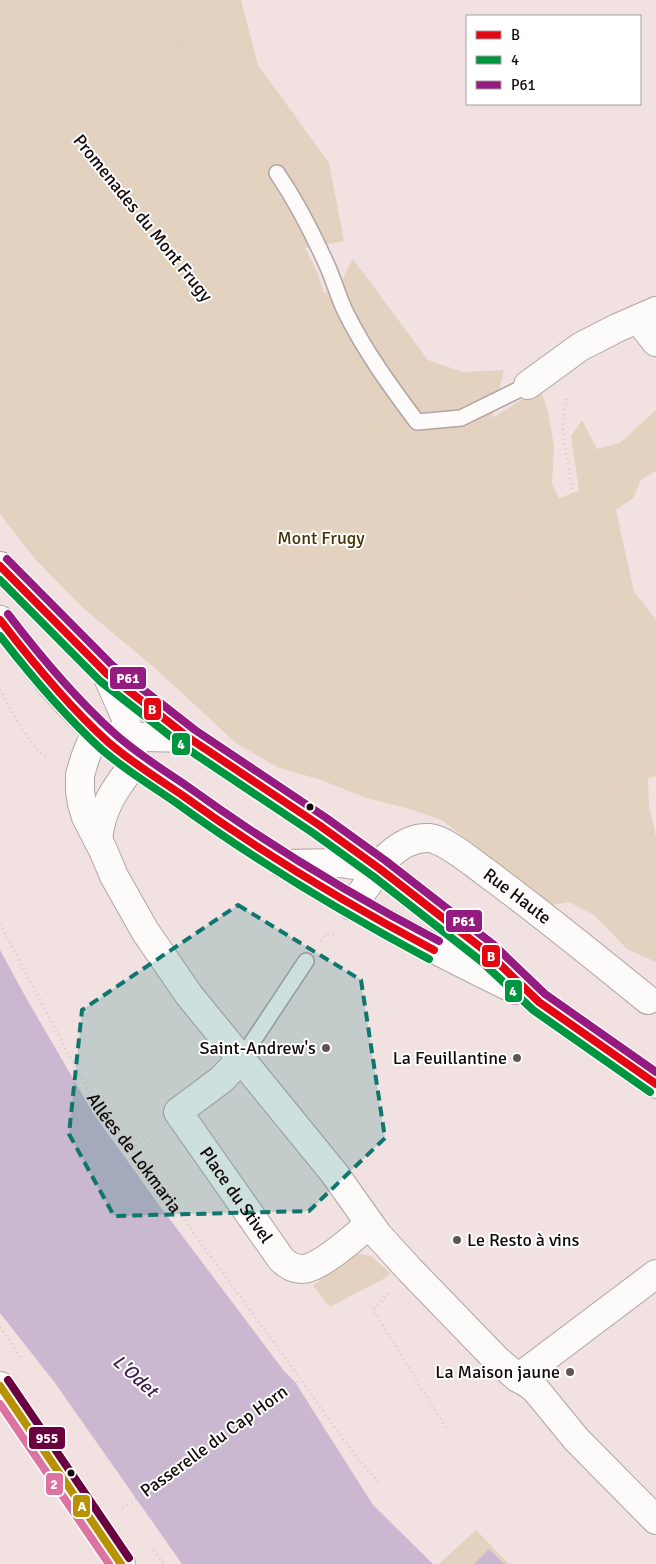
<svg xmlns="http://www.w3.org/2000/svg" width="656" height="1564" viewBox="0 0 656 1564" font-family="Signika,sans-serif">
<style>
.green{fill:#e3d2bf}
.water{fill:#cab7d0}
.lines{fill:none;stroke-linecap:round;stroke-linejoin:round}
.service-casing{stroke:#b1a4a4;stroke-width:18}
.minor-casing{stroke:#b1a4a4;stroke-width:30}
.secondary-casing{stroke:#b1a4a4;stroke-width:30}
.path{stroke:#d2cece;stroke-width:3;stroke-dasharray:1 4;stroke-linecap:butt}
.service{stroke:#fdfafa;stroke-width:15}
.minor{stroke:#fdfafa;stroke-width:28}
.secondary{stroke:#fdfafa;stroke-width:28}
.bus-1-casing{stroke:#fff;stroke-width:11}
.bus-2-casing{stroke:#fff;stroke-width:11}
.bus-3-casing{stroke:#fff;stroke-width:11}
.bus-4-casing{stroke:#fff;stroke-width:11}
.bus-5-casing{stroke:#fff;stroke-width:11}
.bus-6-casing{stroke:#fff;stroke-width:11}
.bus-1{stroke:#e30613;stroke-width:8}
.bus-2{stroke:#009640;stroke-width:8}
.bus-3{stroke:#951b81;stroke-width:8}
.bus-4{stroke:#b79203;stroke-width:8}
.bus-5{stroke:#dc73a1;stroke-width:8}
.bus-6{stroke:#69003f;stroke-width:8}
.marked{fill:#0f766e;fill-opacity:0.2;stroke:#0f766e;stroke-width:4;stroke-dasharray:10 6;stroke-linejoin:round}
.bus-dot{fill:#120909;stroke:#fff;stroke-width:2}
.poi-dot{fill:#605555;stroke:#fff;stroke-width:2}
.labels{text-anchor:middle;dominant-baseline:central;stroke-width:4;stroke-linejoin:round;paint-order:stroke}
.street-label{font-size:18px;fill:#120909;stroke:#fff}
.park-label{font-size:18px;fill:#463101;stroke:#fff}
.poi-label{font-size:18px;fill:#120909;stroke:#fff;text-anchor:end}
.water-label{font-size:19px;font-style:italic;fill:#3d204d;stroke:#fff}
.line-badge{stroke:#fff;stroke-width:2}
.badge-label{font-size:14px;text-anchor:middle;font-weight:bold;fill:#fff}
</style>
<rect width="100%" height="100%" fill="#f1e1e1"/>
<!-- green -->
<g class="green">
<polygon points="0,0 241,0 258,65 329,163 344,241 305,248 317,271 324,293 341,282 353,259 428,360 463,372 504,370 492,418 540,389 547,408 554,446 552,484 559,498 579,491 571,436 582,420 597,449 620,443 656,410 656,471 641,480 633,498 616,510 634,592 655,618 656,621 656,776 648,779 649,805 656,837 656,962 627,949 594,915 569,902 552,905 511,879 444,821 410,809 367,798 321,780 277,767 236,743 157,670 82,607 35,559 0,514"/>
<polygon points="358,1254 371,1256 390,1273 387,1277 330,1307 313,1286 344,1261"/>
<polygon points="476,1530 509,1564 439,1564"/>
</g>
<!-- water -->
<g class="water">
<polygon points="0,950 25,996 93,1113 162,1209 284,1371 295,1382 373,1505 433,1564 182,1564 55,1383 0,1313"/>
<polygon points="489,1549 504,1564 474,1564"/>
</g>
<g class="lines">
<!-- service casing -->
<g class="service-casing">
<g id="service">
<path d="M277,173C296,201 312,232 326,263C334,280 338,297 346,313C366,353 391,387 417,422L461,418L528,385"/>
<polyline points="241,1059 306,961"/>
</g>
</g>
<!-- minor casing -->
<g class="minor-casing">
<g id="minor">
<polyline points="638,319 656,342"/>
<polyline points="528,385 580,347 617,328 656,311"/>
<polyline points="189,738 102,736 90,745 85,758 80,775 80,791 82,804 86,817 103,850 114,876 145,931 189,995 334,1173 378,1235 409,1269 497,1360 518,1378 529,1384 536,1390 576,1439 656,1520"/>
<path d="M98,840C101,808 115,788 135,763L125,716L106,673"/>
<polyline points="283,864 340,863 380,869"/>
<path id="s2" d="M352,906L388,856C399,846 413,837 429,838C446,840 470,861 484,871C540,912 594,956 648,1000"/>
<path id="s3" d="M241,1059L222,1079L178,1112L281,1259C287,1265 293,1269 302,1269C319,1269 356,1236 369,1224"/>
<polyline points="518,1378 656,1274"/>
</g>
</g>
<!-- secondary casing -->
<g class="secondary-casing">
<g id="secondary">
<polyline points="0,566 106,673 189,738 319,825 380,869 488,953 539,1002 656,1084"/>
<path d="M0,620C32,661 63,703 103,737C127,757 153,775 179,793C285,870 398,933 516,990"/>
<polyline points="0,1386 121,1564"/>
</g>
</g>
<!-- path -->
<g class="path">
<polyline points="150,0 159,16 260,153"/>
<polyline points="0,32 100,170 162,247 219,311 262,354 287,375 320,395 351,411 368,418 381,422"/>
<polyline points="566,399 563,420 563,434 573,495 583,526 595,551 619,592 628,611 630,664 626,752 628,778 620,803 632,851 641,874 651,888 656,900"/>
<polyline points="431,449 452,490 471,539 489,578 499,608 515,644 521,681 535,707 547,743 620,803"/>
<polyline points="499,608 619,592"/>
<polyline points="437,647 453,629 489,579"/>
<path d="M0,690C13,712 28,744 48,759"/>
<path id="s1" d="M0,924L74,1065L100,1109L132,1149L292,1367L356,1457L379,1482"/>
<polyline points="321,941 326,934 334,935"/>
<polyline points="132,1149 152,1133"/>
<polyline points="388,1293 373,1310 448,1431"/>
<polyline points="0,1327 21,1358"/>
<polyline points="123,1508 301,1379"/>
<polyline points="154,1550 164,1564"/>
</g>
<!-- service -->
<use href="#service" class="service"/>
<!-- minor -->
<use href="#minor" class="minor"/>
<!-- secondary -->
<use href="#secondary" class="secondary"/>
<!-- bus-1 casing -->
<g class="bus-1-casing">
<g id="bus-1">
<polyline points="0,566 106,673 189,738 319,825 380,869 488,953 539,1002 656,1084"/>
<path d="M0,620C33,663 68,706 108,742C131,762 157,778 182,795C262,853 347,904 434,950"/>
</g>
</g>
<!-- bus-2 casing -->
<g class="bus-2-casing">
<g id="bus-2">
<polyline points="0,580 100,681 183,746 313,833 374,877 481,961 533,1010 650,1092"/>
<path d="M0,636C31,676 64,715 101,749C124,769 150,785 175,802C256,861 341,912 429,959"/>
</g>
</g>
<!-- bus-3 casing -->
<g class="bus-3-casing">
<g id="bus-3">
<polyline points="7,559 113,666 195,730 325,817 386,861 494,945 545,994 656,1072"/>
<path d="M8,614C40,656 74,697 114,733C136,753 162,769 187,786C267,844 351,895 439,941"/>
</g>
</g>
<!-- bus-4 casing -->
<g class="bus-4-casing">
<polyline id="bus-4" points="0,1386 121,1564"/>
</g>
<!-- bus-5 casing -->
<g class="bus-5-casing">
<polyline id="bus-5" points="0,1404 109,1564"/>
</g>
<!-- bus-6 casing -->
<g class="bus-6-casing">
<polyline id="bus-6" points="8,1380 129,1558"/>
</g>
<!-- bus-1 -->
<use href="#bus-1" class="bus-1"/>
<!-- bus-2 -->
<use href="#bus-2" class="bus-2"/>
<!-- bus-3 -->
<use href="#bus-3" class="bus-3"/>
<!-- bus-4 -->
<use href="#bus-4" class="bus-4"/>
<!-- bus-5 -->
<use href="#bus-5" class="bus-5"/>
<!-- bus-6 -->
<use href="#bus-6" class="bus-6"/>
</g>
<!-- marked area -->
<path class="marked" d="M238,905L361,980L385,1138L309,1211L114,1216L69,1134L82,1010Z"/>
<!-- markers -->
<g class="bus-dot">
<circle cx="310" cy="807" r="4.5"/>
<circle cx="71" cy="1473" r="4.5"/>
</g>
<g class="poi-dot">
<circle cx="326" cy="1048" r="5"/>
<circle cx="517" cy="1058" r="5"/>
<circle cx="457" cy="1240" r="5"/>
<circle cx="570" cy="1372" r="5"/>
</g>
<g class="labels">
<!-- street labels -->
<g class="street-label">
<text transform="translate(143 218) rotate(51)">Promenades du Mont Frugy</text>
<text stroke="none"><textPath href="#s2" startOffset="214">Rue Haute</textPath></text>
<text stroke="none"><textPath href="#s1" startOffset="266">Allées de Lokmaria</textPath></text>
<text stroke="none"><textPath href="#s3" startOffset="184">Place du Stivel</textPath></text>
<text transform="translate(214 1441) rotate(-36)">Passerelle du Cap Horn</text>
</g>
<!-- park labels -->
<g class="park-label">
<text x="321" y="538">Mont Frugy</text>
</g>
<!-- poi labels -->
<g class="poi-label">
<text x="316" y="1048">Saint-Andrew's</text>
<text x="507" y="1058">La Feuillantine</text>
<text x="467" y="1240" text-anchor="start">Le Resto à vins</text>
<text x="560" y="1372">La Maison jaune</text>
</g>
<!-- water labels -->
<g class="water-label">
<text transform="translate(135 1376) rotate(42)">L'Odet</text>
</g>
</g>
<g class="line-badge">
<rect x="109" y="666" width="38" height="24" rx="5" fill="#951b81"/>
<rect x="143" y="697" width="19" height="24" rx="5" fill="#e30613"/>
<rect x="171" y="732" width="20" height="24" rx="5" fill="#009640"/>
<rect x="445" y="909" width="38" height="24" rx="5" fill="#951b81"/>
<rect x="481" y="944" width="20" height="24" rx="5" fill="#e30613"/>
<rect x="504" y="979" width="19" height="24" rx="5" fill="#009640"/>
<rect x="28" y="1426" width="38" height="24" rx="5" fill="#69003f"/>
<rect x="45" y="1472" width="19" height="24" rx="5" fill="#dc73a1"/>
<rect x="72" y="1494" width="19" height="24" rx="5" fill="#b79203"/>
</g>
<g class="badge-label">
<text x="128" y="683">P61</text>
<text x="152" y="714">B</text>
<text x="181" y="749">4</text>
<text x="464" y="926">P61</text>
<text x="491" y="961">B</text>
<text x="513" y="996">4</text>
<text x="47" y="1443">955</text>
<text x="54" y="1489">2</text>
<text x="82" y="1511">A</text>
</g>
<!-- legend -->
<rect x="466" y="15" width="175" height="90" fill="#ffffff" stroke="#a09d9d"/>
<rect x="476" y="31" width="25" height="8" fill="#e30613" stroke="#a09d9d"/>
<text x="511" y="40" font-size="15" fill="#120909">B</text>
<rect x="476" y="56" width="25" height="8" fill="#009640" stroke="#a09d9d"/>
<text x="511" y="65" font-size="15" fill="#120909">4</text>
<rect x="476" y="81" width="25" height="8" fill="#951b81" stroke="#a09d9d"/>
<text x="511" y="90" font-size="15" fill="#120909">P61</text>
</svg>
